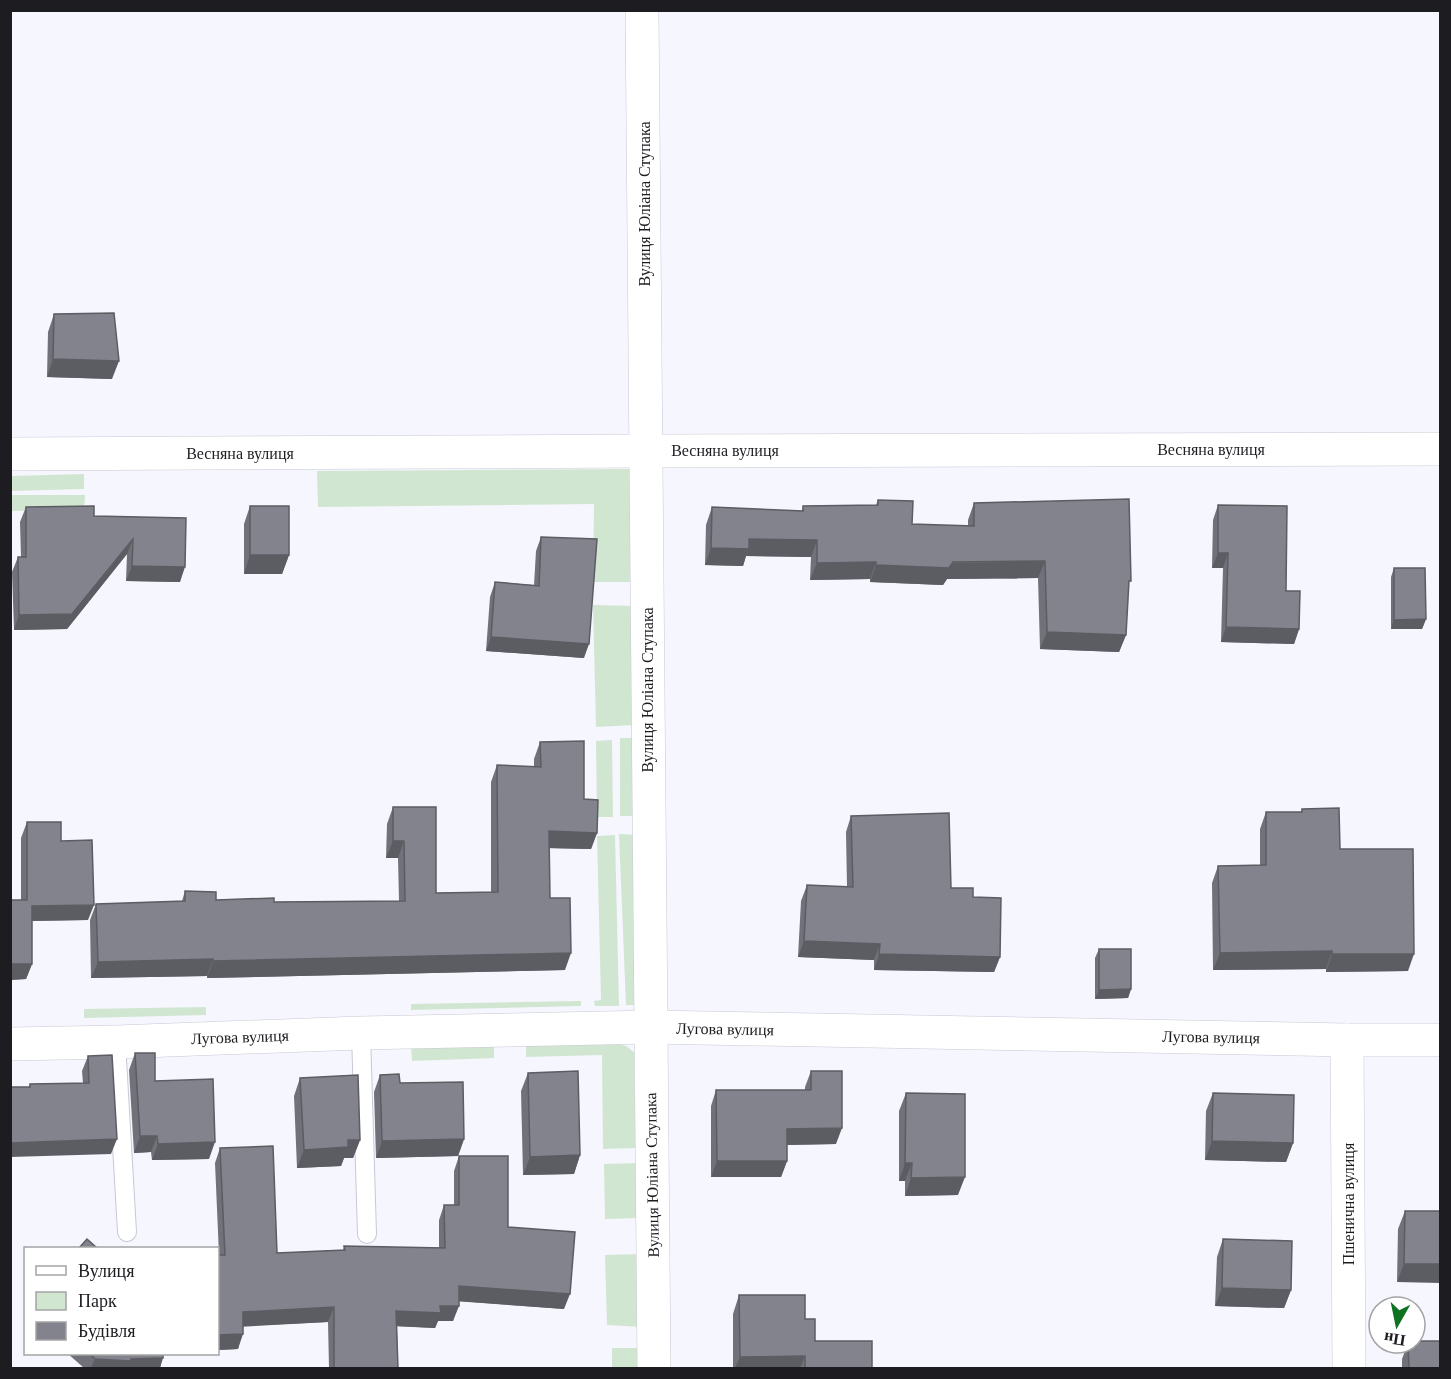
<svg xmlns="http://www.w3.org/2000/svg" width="1451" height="1379" viewBox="0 0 1451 1379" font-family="Georgia,serif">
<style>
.green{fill:#d1e6d0}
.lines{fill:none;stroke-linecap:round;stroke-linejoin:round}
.service-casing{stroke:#c8c8d4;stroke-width:20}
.minor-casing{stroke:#c8c8d4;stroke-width:34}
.service{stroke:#fff;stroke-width:18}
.minor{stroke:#fff;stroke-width:33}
.wall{fill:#71717a}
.shaded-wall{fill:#5c5c63}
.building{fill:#83838e;stroke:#5c5c63;stroke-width:1.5}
.labels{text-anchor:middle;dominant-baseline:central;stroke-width:4.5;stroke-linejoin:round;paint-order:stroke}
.street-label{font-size:16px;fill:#1c1c21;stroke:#fff}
</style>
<rect width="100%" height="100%" fill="#f6f6fe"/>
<!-- green -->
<g class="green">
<polygon points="632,469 632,582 593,582 594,504 318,507 317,471"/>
<polygon points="84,474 84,489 11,491 11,476"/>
<polygon points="10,495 85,495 84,510 11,511"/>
<polygon points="593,605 635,606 635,725 596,727"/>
<rect x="620" y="738" width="16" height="78"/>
<polygon points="612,740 613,817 597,817 596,741"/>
<polygon points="619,834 637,835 637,1005 626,1005"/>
<polygon points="615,835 619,1006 595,1006 594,1001 601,1000 597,836"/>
<polygon points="581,1001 581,1006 411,1010 411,1004"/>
<polygon points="206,1007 206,1015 84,1018 84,1009"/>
<polygon points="605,1040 626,1046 634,1052 636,1148 603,1149 602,1055 526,1057 526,1042"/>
<polygon points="494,1044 494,1058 412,1061 411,1045"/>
<polygon points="637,1163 640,1218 605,1219 604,1164"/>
<polygon points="640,1254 641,1327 607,1325 605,1255"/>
<polygon points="612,1348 638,1348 639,1368 612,1368"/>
</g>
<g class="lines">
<!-- service casing -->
<g class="service-casing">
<g id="service">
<polyline points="361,1033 367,1234"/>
<polyline points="116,1042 127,1232"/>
</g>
</g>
<!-- minor casing -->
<g class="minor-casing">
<g id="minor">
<polyline points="642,10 654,1368"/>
<polyline points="10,454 646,451 1440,449"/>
<polyline points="1347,1040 1349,1368"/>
<polyline points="10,1044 116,1042 361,1033 650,1027 1347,1040 1440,1040"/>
</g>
</g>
<!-- service -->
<use href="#service" class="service"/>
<!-- minor -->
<use href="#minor" class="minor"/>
</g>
<!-- wall -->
<g class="wall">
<polygon points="54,314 112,379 47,377 48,332"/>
<polygon points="878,500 912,524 968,526 968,520 974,503 1128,587 1126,635 1119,652 1040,649 1038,578 947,579 943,585 870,582 870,579 810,580 811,557 746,556 743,566 705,565 706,525 712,507 802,511 803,506 876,505"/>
<polygon points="1218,505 1286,591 1299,629 1294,644 1221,642 1223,568 1212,568 1213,520"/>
<polygon points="250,506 289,555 282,574 244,574 244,524"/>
<polygon points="26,507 94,516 186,518 180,582 126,581 127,554 67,629 14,630 12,572 18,557 21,557 20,522"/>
<polygon points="541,537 584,658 486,651 490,597 495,582 534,585 536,551"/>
<polygon points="1394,568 1426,619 1422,629 1391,629 1391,577"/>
<polygon points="540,742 584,799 597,833 591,849 550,848 550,898 565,970 207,978 207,976 91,978 90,920 96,904 182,901 185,891 216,900 274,902 399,901 398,858 386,858 387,824 393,807 436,893 491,892 491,782 497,765 534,767 534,759"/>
<polygon points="1302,809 1340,849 1408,971 1326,972 1326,969 1213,970 1212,883 1218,866 1260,865 1260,829 1266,812 1301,812"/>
<polygon points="851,816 951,888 973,897 1000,957 994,972 874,970 874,960 798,957 801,901 807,885 847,887 846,832"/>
<polygon points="27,822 61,841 88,920 32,921 32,964 26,979 10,980 10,900 21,900 21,838"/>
<polygon points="1099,949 1131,989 1128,998 1095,999 1095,958"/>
<polygon points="135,1053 155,1081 209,1159 152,1160 151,1152 134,1153 129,1070"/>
<polygon points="88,1056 111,1154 29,1087 30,1084 83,1083 82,1071"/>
<polygon points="811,1071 836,1144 787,1145 787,1161 781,1177 711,1177 711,1106 716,1090 805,1090 805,1087"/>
<polygon points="528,1073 580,1155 574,1174 523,1175 521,1091"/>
<polygon points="380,1075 400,1083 464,1139 458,1156 376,1158 374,1092"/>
<polygon points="300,1078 360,1140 353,1158 344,1158 341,1166 297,1168 294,1096"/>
<polygon points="906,1093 958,1195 905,1196 905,1181 899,1181 899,1111"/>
<polygon points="1213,1093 1293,1143 1286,1162 1205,1160 1206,1111"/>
<polygon points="220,1148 277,1253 343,1250 344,1246 439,1248 439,1220 444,1205 454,1205 454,1171 459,1156 564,1309 459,1301 453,1321 438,1321 435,1328 397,1326 398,1368 329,1368 328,1322 243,1326 238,1349 218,1350 218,1255 219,1255 215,1163"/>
<polygon points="1405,1211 1440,1211 1397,1282 1398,1229"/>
<polygon points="1223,1239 1291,1290 1284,1308 1215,1306 1217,1257"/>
<polygon points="739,1295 805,1319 815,1341 872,1368 733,1368 733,1314"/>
<polygon points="1408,1343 1415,1343 1440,1368 1402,1368 1402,1359"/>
<polygon points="67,1353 163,1353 160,1368 84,1368"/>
</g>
<!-- shaded-wall -->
<g class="shaded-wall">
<polygon points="53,359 119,361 112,379 47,377"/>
<polygon points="133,539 127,554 67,629 14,630 19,615"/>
<polygon points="749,539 817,540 811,557 746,556 743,566 705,565 711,548"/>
<polygon points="1218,553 1228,553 1223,568 1212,568"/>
<polygon points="250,555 289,555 282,574 244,574"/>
<polygon points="1045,561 1038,578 947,579 943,585 870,582 876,565"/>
<polygon points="876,562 870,579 810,580 817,563"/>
<polygon points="132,566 185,567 180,582 126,581"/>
<polygon points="1426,619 1422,629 1391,629 1394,620"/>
<polygon points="1226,627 1299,629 1294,644 1221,642"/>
<polygon points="1047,632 1126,635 1119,652 1040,649"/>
<polygon points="491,637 589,644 584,658 486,651"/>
<polygon points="549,831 597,833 591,849 543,848"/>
<polygon points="393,841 404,841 398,858 386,858"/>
<polygon points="94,905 88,920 26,921 32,906"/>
<polygon points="804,941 880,944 874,960 798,957"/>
<polygon points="1332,951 1326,969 1213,970 1220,953"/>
<polygon points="571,953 565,970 207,978 213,961"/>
<polygon points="879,954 1000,957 994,972 874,970"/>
<polygon points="1332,954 1414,954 1408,971 1326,972"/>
<polygon points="213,959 207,976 91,978 98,962"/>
<polygon points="10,964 32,964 26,979 10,980"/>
<polygon points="1131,989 1128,998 1095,999 1099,990"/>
<polygon points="842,1128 836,1144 782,1145 787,1129"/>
<polygon points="140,1136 157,1136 151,1152 134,1153"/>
<polygon points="117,1139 111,1154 10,1157 10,1143"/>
<polygon points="464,1139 458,1156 376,1158 382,1141"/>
<polygon points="348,1140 360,1140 353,1158 344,1158 341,1166 297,1168 304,1150"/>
<polygon points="1212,1141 1293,1143 1286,1162 1205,1160"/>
<polygon points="215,1142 209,1159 152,1160 158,1144"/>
<polygon points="580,1155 574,1174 523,1175 530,1157"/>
<polygon points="717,1161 787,1161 781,1177 711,1177"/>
<polygon points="905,1163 912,1163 905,1181 899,1181"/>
<polygon points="965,1177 958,1195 905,1196 911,1178"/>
<polygon points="1404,1264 1440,1264 1440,1283 1397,1282"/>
<polygon points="459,1286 570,1294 564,1309 454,1301"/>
<polygon points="1222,1288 1291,1290 1284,1308 1215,1306"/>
<polygon points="440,1306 459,1306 453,1321 438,1321 435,1328 391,1326 396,1311"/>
<polygon points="334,1307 328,1322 237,1327 243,1312"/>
<polygon points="243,1334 238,1349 218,1350 218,1335"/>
<polygon points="805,1356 800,1368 735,1368 740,1357"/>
<polygon points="163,1358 160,1368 91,1368 95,1359"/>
</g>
<!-- building -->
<g class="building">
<polygon points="114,313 119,361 53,359 54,314"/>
<polygon points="1129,499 1131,581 1129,581 1126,635 1047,632 1045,561 953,562 949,568 876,565 876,562 817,563 817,540 749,539 749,549 711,548 712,507 803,511 803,506 878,505 878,500 913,501 912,524 974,526 974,503"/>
<polygon points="1218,505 1287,506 1286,591 1300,591 1299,629 1226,627 1228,553 1218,553"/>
<polygon points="94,506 94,516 186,518 185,567 132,566 133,539 72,614 19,615 18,557 26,557 26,507"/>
<rect x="250" y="506" width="39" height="49"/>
<polygon points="541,537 597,539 589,644 491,637 495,582 539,586"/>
<polygon points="1394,568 1425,568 1426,619 1394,620"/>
<polygon points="584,741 584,799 598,800 597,833 549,831 550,898 570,898 571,953 213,961 213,959 98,962 96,904 185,901 185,891 216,892 216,900 274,898 274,902 405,901 404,841 393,841 393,807 436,807 436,893 498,892 497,765 541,767 540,742"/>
<polygon points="1339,808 1340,849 1413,849 1414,954 1332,954 1332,951 1220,953 1218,866 1266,865 1266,812 1302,812 1302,809"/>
<polygon points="949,813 951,888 973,888 973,897 1001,898 1000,957 879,954 880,944 804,941 807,885 853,887 851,816"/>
<polygon points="27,822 61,822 61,841 92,840 94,905 32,906 32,964 10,964 10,900 27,900"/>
<polygon points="1099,949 1131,949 1131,989 1099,990"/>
<polygon points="135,1053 155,1053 155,1081 213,1079 215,1142 158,1144 157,1136 140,1136"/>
<polygon points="112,1055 117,1139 10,1143 10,1087 30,1087 30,1084 89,1083 88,1056"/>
<polygon points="578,1071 580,1155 530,1157 528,1073"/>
<polygon points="811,1071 842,1071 842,1128 787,1129 787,1161 717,1161 716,1090 811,1090"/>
<polygon points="399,1074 400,1083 463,1082 464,1139 382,1141 380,1075"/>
<polygon points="358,1075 360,1140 348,1140 348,1147 304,1150 300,1078"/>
<polygon points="906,1093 965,1094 965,1177 911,1178 912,1163 905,1163"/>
<polygon points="1213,1093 1294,1095 1293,1143 1212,1141"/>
<polygon points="273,1146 277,1253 345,1250 344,1246 445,1248 444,1205 459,1205 459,1156 508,1156 508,1227 575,1232 570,1294 459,1286 459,1306 440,1306 441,1313 396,1311 398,1368 334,1368 334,1307 243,1312 243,1334 218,1335 218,1255 225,1255 220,1148"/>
<polygon points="1405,1211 1440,1211 1440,1264 1404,1264"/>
<polygon points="87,1239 97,1248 79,1248"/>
<polygon points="1223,1239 1292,1241 1291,1290 1222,1288"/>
<polygon points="739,1295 805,1295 805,1319 815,1319 815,1341 872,1341 872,1368 805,1368 805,1356 740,1357"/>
<polygon points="1415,1341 1440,1341 1440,1368 1409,1368 1408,1343 1415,1343"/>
<polygon points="89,1353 163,1353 163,1358 131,1359 131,1361 95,1359"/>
</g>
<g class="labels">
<!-- street labels -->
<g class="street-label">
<text transform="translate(644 204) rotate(-90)">Вулиця Юліана Ступака</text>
<text x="1211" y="449">Весняна вулиця</text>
<text x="725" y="450">Весняна вулиця</text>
<text x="240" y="453">Весняна вулиця</text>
<text transform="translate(647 690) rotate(-90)">Вулиця Юліана Ступака</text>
<text transform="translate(725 1029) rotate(1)">Лугова вулиця</text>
<text transform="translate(240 1037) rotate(-2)">Лугова вулиця</text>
<text transform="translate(1211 1037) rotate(1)">Лугова вулиця</text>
<text transform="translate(652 1175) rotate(-91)">Вулиця Юліана Ступака</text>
<text transform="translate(1348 1204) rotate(-90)">Пшенична вулиця</text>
</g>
</g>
<!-- border -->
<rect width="1451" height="1379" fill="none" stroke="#1c1c21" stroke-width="24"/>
<!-- legend -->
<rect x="24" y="1247" width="195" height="108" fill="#ffffff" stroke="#a4a4a6" stroke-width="1.5"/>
<rect x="36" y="1266" width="30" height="9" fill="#ffffff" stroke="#a4a4a6" stroke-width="1.5"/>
<text x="78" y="1277" font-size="18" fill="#1c1c21">Вулиця</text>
<rect x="36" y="1292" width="30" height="18" fill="#d1e6d0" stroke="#a4a4a6" stroke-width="1.5"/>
<text x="78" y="1307" font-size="18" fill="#1c1c21">Парк</text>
<rect x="36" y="1322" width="30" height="18" fill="#83838e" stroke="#a4a4a6" stroke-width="1.5"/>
<text x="78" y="1337" font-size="18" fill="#1c1c21">Будівля</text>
<!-- north arrow -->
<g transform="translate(1397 1325) rotate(189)"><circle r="28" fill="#ffffff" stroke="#a4a4a6" stroke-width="1.5"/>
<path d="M0-4.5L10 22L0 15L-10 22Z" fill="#0f7221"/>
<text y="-9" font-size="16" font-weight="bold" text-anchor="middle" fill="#1c1c21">Пн</text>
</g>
</svg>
